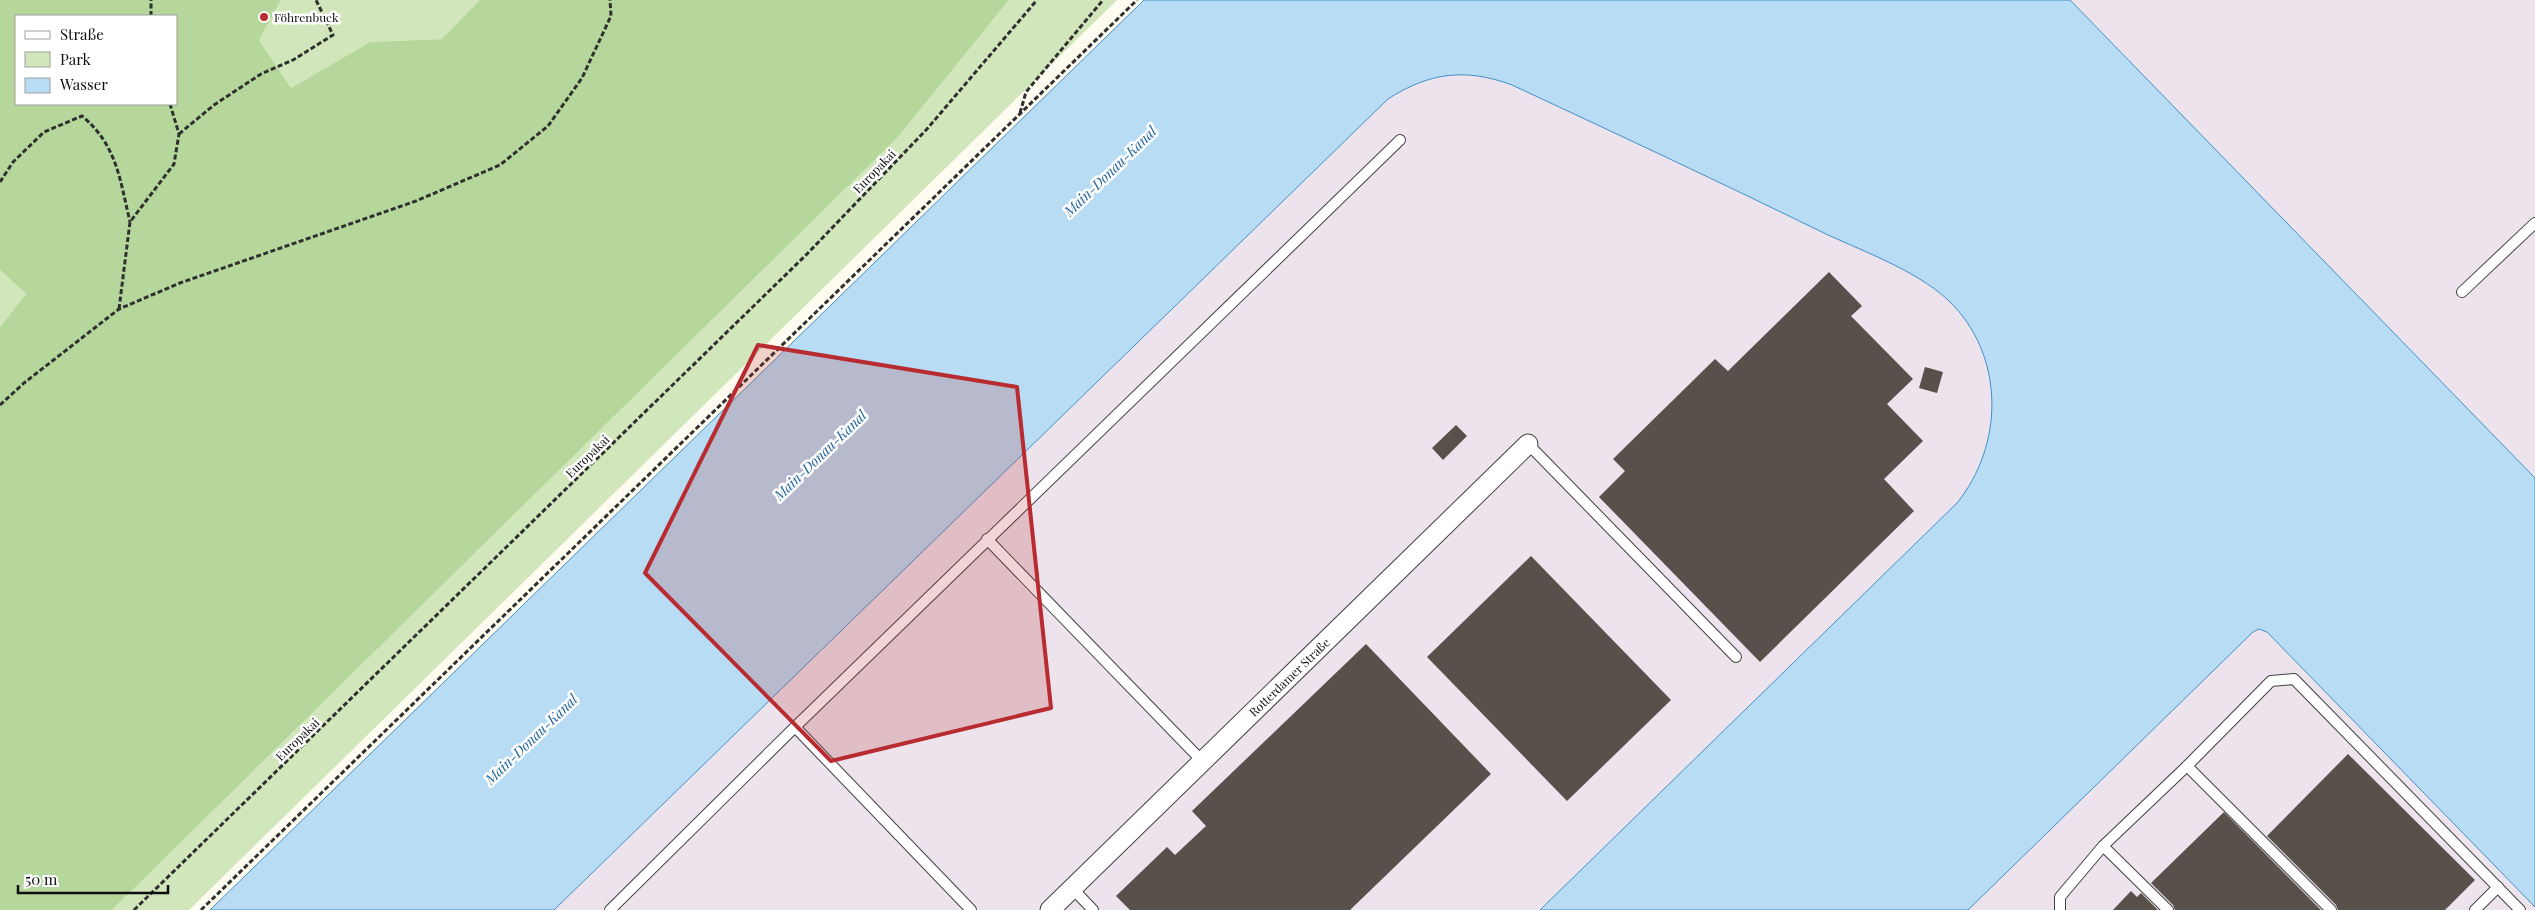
<svg xmlns="http://www.w3.org/2000/svg" width="2535" height="910" viewBox="0 0 2535 910" font-family="'Playfair Display',serif">
<style>
.industrial{fill:#ece3ec}
.green{fill:#d1e7bb}
.forest{fill:#b5d79b;fill-rule:evenodd}
.water{fill:#b7dcf3;stroke:#4290c7}
.building{fill:#57504b}
.lines{fill:none;stroke-linecap:round;stroke-linejoin:round}
.service-casing{stroke:#414141;stroke-width:12}
.minor-casing{stroke:#414141;stroke-width:21}
.path{stroke:#303030;stroke-width:3;stroke-dasharray:5 2.5;stroke-linecap:butt}
.service{stroke:#fff;stroke-width:10}
.minor{stroke:#fff;stroke-width:19}
.marked{fill:#b82c31;fill-opacity:0.2;stroke:#b82c31;stroke-width:4;stroke-linejoin:round}
.poi-dot{fill:#b82c31;stroke:#fff;stroke-width:2}
.labels{text-anchor:middle;dominant-baseline:central;stroke-width:5;stroke-linejoin:round;paint-order:stroke}
.poi-label{font-size:12px;fill:#0e0e0e;stroke:#fff;text-anchor:start}
.street-label{font-size:12px;fill:#0e0e0e;stroke:#fff}
.water-label{font-size:14px;font-style:italic;fill:#1d629b;stroke:#fff}
</style>
<rect width="100%" height="100%" fill="#fefcf0"/>
<!-- industrial -->
<polygon class="industrial" points="1480,0 2535,0 2535,910 554,910 1371,115"/>
<!-- green -->
<g class="green">
<polygon points="281,0 480,0 443,39 370,42 291,88 259,40"/>
<polygon points="1009,0 1117,0 189,910 112,910 898,137"/>
<polygon points="0,270 26,294 0,327"/>
</g>
<!-- forest -->
<path class="forest" d="M0,0H281L259,40L291,88L370,42L442,39L480,0H1009L898,137L112,910H0V327L26,294L0,270ZM16,16H176V104H16Z"/>
<!-- water -->
<path class="water" d="M1144,0H2070L2535,478V907L2267,632L2259,629L2253,632L1968,910H1540L1957,503C2003,446 2005,361 1954,306C1923,273 1867,253 1826,234C1722,183 1617,134 1512,85C1466,68 1430,72 1388,99L554,910H210Z"/>
<!-- building -->
<g class="building">
<polygon points="1829,272 1862,306 1851,316 1913,379 1887,404 1923,441 1884,479 1914,511 1760,662 1599,497 1625,471 1613,459 1715,359 1728,371"/>
<polygon points="1925,367 1943,372 1937,393 1919,388"/>
<polygon points="1456,425 1467,436 1443,460 1432,448"/>
<polygon points="1531,556 1671,700 1567,801 1427,657"/>
<polygon points="1366,644 1491,774 1350,910 1130,910 1116,896 1167,847 1175,855 1206,826 1192,811"/>
<polygon points="2348,754 2475,880 2445,910 2338,910 2336,905 2267,836"/>
<polygon points="2224,812 2321,910 2175,910 2173,905 2151,883"/>
<polygon points="2131,891 2137,897 2141,893 2158,910 2113,910"/>
</g>
<g class="lines">
<!-- service casing -->
<g class="service-casing">
<g id="service">
<polyline points="2462,292 2535,223"/>
<polyline points="1528,444 1736,657"/>
<polyline points="987,539 1203,762"/>
<polyline points="795,727 971,910"/>
<polyline points="2187,766 2331,910"/>
<polyline points="2103,846 2168,910"/>
<polyline points="1072,888 1093,910"/>
<polyline points="610,910 795,727 1400,140"/>
<polyline points="2060,910 2060,897 2103,846 2187,766 2271,681 2294,679 2520,910"/>
<polyline points="2475,910 2498,887"/>
</g>
</g>
<!-- minor casing -->
<g class="minor-casing">
<polyline id="minor" points="1050,910 1528,444"/>
</g>
<!-- path -->
<g class="path">
<polyline points="151,16 151,0"/>
<polyline points="1020,113 1026,92 1103,0"/>
<polyline points="179,134 214,105 261,74 293,60 333,35 316,0"/>
<path d="M0,182L13,162L44,132L82,116C117,145 120,180 130,222"/>
<polyline points="119,309 130,222 174,164 179,134 170,104"/>
<polyline points="0,405 24,383 119,309 180,283 416,201 500,165 548,126 582,78 611,16 610,0"/>
<polyline points="134,910 807,254 927,129 1037,0"/>
<polyline points="201,910 1137,0"/>
</g>
<!-- service -->
<use href="#service" class="service"/>
<!-- minor -->
<use href="#minor" class="minor"/>
</g>
<!-- marked area -->
<path class="marked" d="M758,345L1017,387L1051,708L831,761L645,573Z"/>
<!-- markers -->
<circle class="poi-dot" cx="264" cy="17" r="5"/>
<g class="labels">
<!-- poi labels -->
<g class="poi-label">
<text x="274" y="17">Föhrenbuck</text>
</g>
<!-- street labels -->
<g class="street-label">
<text transform="translate(874 171) rotate(-46)">Europakai</text>
<text transform="translate(587 456) rotate(-44)">Europakai</text>
<text transform="translate(1289 677) rotate(-44)">Rotterdamer Straße</text>
<text transform="translate(297 739) rotate(-44)">Europakai</text>
</g>
<!-- water labels -->
<g class="water-label">
<text transform="translate(1110 171) rotate(-44)">Main-Donau-Kanal</text>
<text transform="translate(820 455) rotate(-44)">Main-Donau-Kanal</text>
<text transform="translate(531 739) rotate(-44)">Main-Donau-Kanal</text>
</g>
</g>
<!-- legend -->
<rect x="15" y="15" width="162" height="90" fill="#ffffff" stroke="#9f9f9f"/>
<rect x="25" y="31" width="25" height="8" fill="#ffffff" stroke="#9f9f9f"/>
<text x="60" y="40" font-size="15" fill="#0e0e0e">Straße</text>
<rect x="25" y="52" width="25" height="15" fill="#d1e7bb" stroke="#9f9f9f"/>
<text x="60" y="65" font-size="15" fill="#0e0e0e">Park</text>
<rect x="25" y="78" width="25" height="15" fill="#b7dcf3" stroke="#9f9f9f"/>
<text x="60" y="90" font-size="15" fill="#0e0e0e">Wasser</text>
<!-- scale -->
<path d="M18 885v8h150v-8" fill="none" stroke="#0e0e0e" stroke-width="2.5"/>
<text x="25" y="885" font-size="15" fill="#0e0e0e" stroke="#ffffff" stroke-width="4" paint-order="stroke">50 m</text>
</svg>
